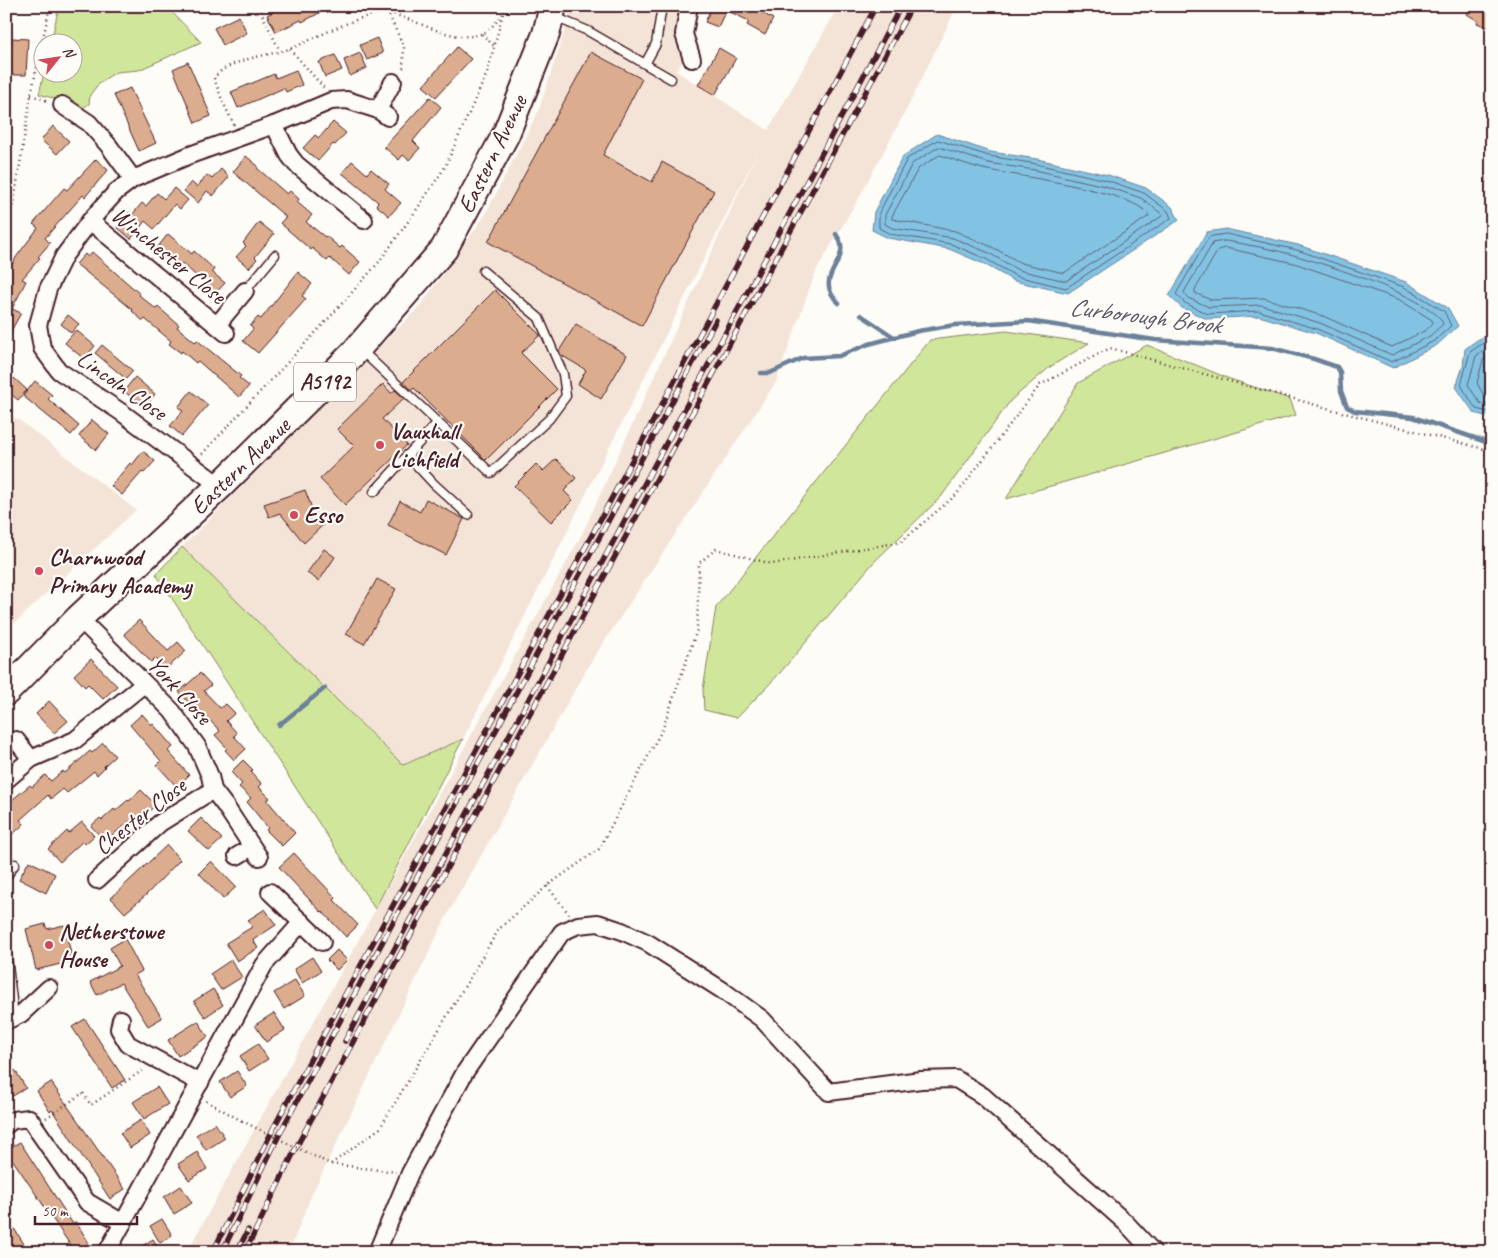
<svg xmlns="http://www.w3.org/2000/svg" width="1498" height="1258" viewBox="0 0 1498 1258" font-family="Caveat,sans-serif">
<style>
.built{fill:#f3e4d7}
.green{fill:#d0e69b;stroke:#8d8263}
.water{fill:#82c3e3;stroke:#6c8199}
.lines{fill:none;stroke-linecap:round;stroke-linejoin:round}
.shore{stroke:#606175;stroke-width:1}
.stream{stroke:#6c8199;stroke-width:4.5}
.building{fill:#dbac8d;stroke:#4a1f2b}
.service-casing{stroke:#4a1f2b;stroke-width:11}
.minor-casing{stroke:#4a1f2b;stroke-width:20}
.trunk-casing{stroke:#4a1f2b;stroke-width:30}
.path{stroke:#4a1f2b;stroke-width:2.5;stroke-dasharray:1 4;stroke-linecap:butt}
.service{stroke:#fdfcf7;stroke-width:8}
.minor{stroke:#fdfcf7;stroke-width:16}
.trunk{stroke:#fdfcf7;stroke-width:26}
.rail-casing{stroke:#4a1f2b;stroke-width:5.5}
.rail{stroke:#fdfcf7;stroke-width:4;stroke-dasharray:11;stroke-linecap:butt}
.path-bridge{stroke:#4a1f2b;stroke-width:2.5;stroke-dasharray:1 4;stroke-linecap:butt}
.poi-dot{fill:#d1495b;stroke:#fdfcf7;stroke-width:2}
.labels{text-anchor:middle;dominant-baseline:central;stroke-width:4.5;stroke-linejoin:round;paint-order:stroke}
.shield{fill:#fdfcf7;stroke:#806168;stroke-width:1}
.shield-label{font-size:22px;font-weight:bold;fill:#4a1f2b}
.street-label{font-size:24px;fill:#4a1f2b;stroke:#fdfcf7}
.poi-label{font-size:24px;font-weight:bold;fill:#4a1f2b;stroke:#fdfcf7;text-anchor:start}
.water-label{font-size:25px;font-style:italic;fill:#5e586b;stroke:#fdfcf7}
</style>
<rect width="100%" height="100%" fill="#fdfcf7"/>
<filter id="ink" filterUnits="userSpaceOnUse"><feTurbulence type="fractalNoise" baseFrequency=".02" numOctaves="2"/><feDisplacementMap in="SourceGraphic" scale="10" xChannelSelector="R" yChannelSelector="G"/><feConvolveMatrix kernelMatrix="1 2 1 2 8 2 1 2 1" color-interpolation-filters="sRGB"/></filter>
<g filter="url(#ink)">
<!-- built -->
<g class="built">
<polygon points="573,6 685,6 676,43 684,59 676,71 768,130 839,6 957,6 911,101 857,201 816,271 776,382 592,660 446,917 312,1194 289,1252 187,1252 582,534 758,151 463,739 403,765 182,547 422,304 485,215 538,112"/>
<polygon points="6,415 19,420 136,510 6,631"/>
</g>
<!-- green -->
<g class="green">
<polygon points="59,6 166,6 201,42 139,70 116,72 99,83 90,95 89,104 76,112 59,100 39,94 44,73 72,72 72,42 51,42"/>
<polygon points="1006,331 1089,343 1050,367 1011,400 941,497 873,563 779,674 737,718 704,710 703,690 716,607 930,340"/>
<polygon points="1147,345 1230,379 1290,399 1296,415 1006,499 1078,383"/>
<polygon points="182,547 403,765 463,739 375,909 156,574"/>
</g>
<!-- water -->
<g class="water">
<polygon points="937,134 991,152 1037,159 1108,175 1146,188 1172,207 1179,220 1068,293 1014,281 984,264 949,249 888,238 872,230 874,212 903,156"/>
<polygon points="1226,229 1298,245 1406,282 1448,308 1458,326 1437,345 1393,368 1316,333 1259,316 1207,319 1182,308 1169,296 1207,232"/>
<polygon points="1492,333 1492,418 1474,413 1456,387 1463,366 1465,349 1477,340"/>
</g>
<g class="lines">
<!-- shore -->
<g class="shore">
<polygon points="938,140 989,156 1036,164 1106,180 1144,193 1168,211 1171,218 1066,288 1016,276 986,259 951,244 890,234 879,228 879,213 907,159"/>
<polygon points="939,147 988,163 1035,170 1105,186 1141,198 1162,214 1162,216 1066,281 1018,270 989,253 953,238 892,228 885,224 885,215 912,164"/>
<path d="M940,155C956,160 972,167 988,170C1017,176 1137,191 1149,216L1064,273L1021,263L992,247L955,231L892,219V216L918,169Z"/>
<polygon points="1226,234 1297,250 1404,287 1444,311 1451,326 1434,341 1392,362 1317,329 1259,311 1208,314 1185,303 1176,294 1209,237"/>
<path d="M1226,241C1249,245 1274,249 1297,256C1324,264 1436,299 1443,324L1430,336L1392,355L1320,323L1262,305L1209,307L1188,298L1184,292L1213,243Z"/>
<polygon points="1226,248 1294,263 1398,299 1432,320 1433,323 1426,330 1392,347 1323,316 1264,298 1211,300 1195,293 1195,290 1218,250"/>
<polyline points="1492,339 1480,345 1470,352 1461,385 1476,409 1492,413"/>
<polyline points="1492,346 1476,356 1468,385 1480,403 1492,407"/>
<polyline points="1492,354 1483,360 1477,383 1485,397 1492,399"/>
</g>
<!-- stream -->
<g class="stream">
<path d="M836,234C838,237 841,241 841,245C845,265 813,279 839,303"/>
<polyline points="861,315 894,337"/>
<polyline points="761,373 770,373 803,358 839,356 869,344 918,331 955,325 1028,321 1155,340 1272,348 1314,359 1337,367 1340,372 1341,391 1347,407 1355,411 1413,417 1492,444"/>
<polyline points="279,725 325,688"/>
</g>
</g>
<!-- building -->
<g class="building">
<polygon points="285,6 333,6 302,22 301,20 276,32 267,15"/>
<polygon points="712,6 751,6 773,19 765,35 747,25 749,21 726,10 718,27 705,22"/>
<polygon points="1470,6 1492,6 1492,29 1477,23 1478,21 1467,14"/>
<polygon points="239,16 247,33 223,45 214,28"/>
<polygon points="12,38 28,39 26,75 11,75"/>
<polygon points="377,38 383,53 367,60 360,45"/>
<polygon points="457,47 471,59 436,97 423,86"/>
<polygon points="719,48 736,58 715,95 698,85"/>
<polygon points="591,52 642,79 603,155 652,182 662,162 714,191 642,326 488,242"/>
<polygon points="360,53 367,68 350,76 344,60"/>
<polygon points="335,55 342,70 325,77 319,62"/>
<polygon points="188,62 211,116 195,123 173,69"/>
<polygon points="296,70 302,85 286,92 284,88 238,108 231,92 274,74 276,78"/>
<polygon points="130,88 156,143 139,151 114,95"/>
<polygon points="430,97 441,107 413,141 420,148 409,160 403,155 399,160 384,147"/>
<polygon points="333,122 346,133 335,145 333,144 318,161 303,148 315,135 319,138"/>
<polygon points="53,126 69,141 57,154 41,140"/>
<polygon points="246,156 258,166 257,168 287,194 290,191 299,199 297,202 312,215 306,222 325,237 326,236 340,248 342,246 360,262 349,275 330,258 327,261 312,248 311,250 280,223 286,217 233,172"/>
<polygon points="96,159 108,170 85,197 83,195 45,238 50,243 38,257 40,258 22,279 26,281 12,309 21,313 6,340 6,275 17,256 38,228 33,224 64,188 67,190"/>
<polygon points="352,161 367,174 371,169 389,184 385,189 401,203 389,216 376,205 378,202 342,173"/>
<polygon points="221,169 229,177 213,196 207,191 198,203 184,191 191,182 197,187 207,175 212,179"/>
<polygon points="174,188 188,200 180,209 175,204 154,229 145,221 131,239 117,227 129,212 132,215 142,203 146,206 157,193 164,199"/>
<polygon points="259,222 274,234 255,257 257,259 249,268 236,257 246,246 243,243"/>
<polygon points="168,234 192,254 194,251 214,269 212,272 225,283 214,295 204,287 206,285 182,263 179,266 157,248"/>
<polygon points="92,252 140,294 139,295 156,309 158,307 179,325 177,327 195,342 197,340 241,376 239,378 249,386 239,397 198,361 196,363 182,351 181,353 169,344 171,341 145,319 143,321 132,311 133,310 76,264 85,254 88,257"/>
<polygon points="298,272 312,284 302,296 306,299 258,353 243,341 253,329 250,326 258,317 261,319"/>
<polygon points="495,290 540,335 521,353 557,389 486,460 414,388 412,390 403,382"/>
<polygon points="68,315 79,324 71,333 61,324"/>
<polygon points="576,324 627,355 601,399 578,384 586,370 561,355 559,351"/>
<polygon points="76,330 95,346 84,359 65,343"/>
<polygon points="102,345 133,371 126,379 95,353"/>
<polygon points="135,377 155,394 144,408 124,391"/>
<polygon points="14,378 27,390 18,400 6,390 6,387"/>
<polygon points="35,381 52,395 48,399 79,426 71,435 23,396"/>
<polygon points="383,384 391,393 395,390 404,398 382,419 407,445 345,505 320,479 354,446 337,429"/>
<polygon points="191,391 208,405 182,436 170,426 183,411 178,407"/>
<polygon points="92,420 109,434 96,450 79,436"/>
<polygon points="143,451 155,461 144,473 142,472 122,495 111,486 130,463 132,465"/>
<polygon points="556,459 576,478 564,491 573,500 551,522 514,486 536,464 543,471"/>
<polygon points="305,490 313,511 325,523 304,543 280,513 269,517 264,504"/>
<polygon points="426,499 464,519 446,555 388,525 400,501 420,512"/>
<polygon points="324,549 335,557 319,581 307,573"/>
<polygon points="377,579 396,589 364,644 346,634"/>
<polygon points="139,620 168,651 178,642 186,651 166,669 155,658 151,662 124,634"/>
<polygon points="91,659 117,686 103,699 88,684 85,687 74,675"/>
<polygon points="200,673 211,685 204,691 220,708 226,704 235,713 226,721 237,733 234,736 246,749 234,760 225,750 227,748 215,735 220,731 192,702 190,704 179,692"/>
<polygon points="49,701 68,721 54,733 36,714"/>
<polygon points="142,714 152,725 153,724 173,747 168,751 189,775 177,787 157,765 161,761 130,725"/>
<polygon points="103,743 115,756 104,766 105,767 97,775 94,771 67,793 63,789 51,799 48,795 20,820 24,824 13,834 12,832 6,837 6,805 30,785 32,787 45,775 51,781 63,771 65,773 90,751 92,753"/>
<polygon points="243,760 253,770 251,772 262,784 259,787 270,798 267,800 295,833 282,846 266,830 268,828 247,802 251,798 239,787 242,784 231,772"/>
<polygon points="141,790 156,805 147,813 145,811 132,823 130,821 105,841 91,826 100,818 102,820 114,809 115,811 128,800 129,801"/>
<polygon points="201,818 222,839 209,851 188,831"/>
<polygon points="82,822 94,836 85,844 83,841 60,862 48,849 67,831 69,833"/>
<polygon points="167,845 180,860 146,895 125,913 111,898"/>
<polygon points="294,853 336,898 334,900 358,925 346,937 322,911 321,912 279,867"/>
<polygon points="29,861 55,874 46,893 19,879"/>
<polygon points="211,861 236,887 223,899 199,873"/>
<polygon points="265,909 276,925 253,940 258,948 237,961 226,943 252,927 248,920"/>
<polygon points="45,924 47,929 64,925 73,961 36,970 26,929"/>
<polygon points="125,939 142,971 135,975 162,1018 148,1026 121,983 97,995 90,982 120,966 110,948"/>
<polygon points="337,950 347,960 337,970 327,960"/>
<polygon points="312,957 321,971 302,983 294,969"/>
<polygon points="231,960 242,977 221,990 210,974"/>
<polygon points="295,980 305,996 284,1009 274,993"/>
<polygon points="213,989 223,1005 205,1017 194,1001"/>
<polygon points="274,1013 285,1030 266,1042 255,1025"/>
<polygon points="85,1019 125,1080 112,1088 72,1027"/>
<polygon points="198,1021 208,1037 178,1056 168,1040"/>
<polygon points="258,1044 268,1059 249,1071 240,1056"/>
<polygon points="15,1070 26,1088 6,1100 6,1076"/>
<polygon points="237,1071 247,1086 230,1097 220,1082"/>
<polygon points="51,1082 125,1189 110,1199 52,1110 50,1112 37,1091"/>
<polygon points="157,1087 168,1104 144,1119 133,1102"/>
<polygon points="141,1120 150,1135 130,1148 120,1133"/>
<polygon points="215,1123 225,1138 206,1150 196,1135"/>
<polygon points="20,1142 73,1224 76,1222 89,1243 75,1252 6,1150"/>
<polygon points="197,1152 207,1169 189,1180 178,1164"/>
<polygon points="181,1186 192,1203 174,1214 164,1197"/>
<polygon points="6,1216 26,1247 19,1252 11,1252 6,1244"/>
<polygon points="162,1219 172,1235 160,1243 150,1226"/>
<polygon points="153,1239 161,1252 133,1252"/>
</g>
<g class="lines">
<!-- service casing -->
<g class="service-casing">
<g id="service">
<polyline points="555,17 588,31 671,79"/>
<polyline points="645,64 656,44 662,6"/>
<polyline points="245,291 275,255"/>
<polyline points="362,351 491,473 549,419 566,396 563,374 539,318 483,271"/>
<polyline points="407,455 434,484 468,515"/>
<polyline points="374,492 437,423"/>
<polyline points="6,877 15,864"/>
<polyline points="6,948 14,1017"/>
</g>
</g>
<!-- minor casing -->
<g class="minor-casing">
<g id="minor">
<polyline points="689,6 684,34 692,59"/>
<polyline points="62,105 89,123 109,146 133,179"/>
<polyline points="378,110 393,82"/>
<polyline points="274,125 289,155 296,164 364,220"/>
<polyline points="90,221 226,333"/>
<polyline points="217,325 245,291"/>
<polyline points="220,486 121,412 59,371 42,348 38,325 48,289 64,256 90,221 116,192 133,179 190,155 274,125 331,101 347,100 378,110 388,117"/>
<polyline points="79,618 172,711 197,746 210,776 213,790 226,807 259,857"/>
<polyline points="16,740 31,759"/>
<polyline points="6,780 31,759 75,740 144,684"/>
<polyline points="237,856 252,847"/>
<polyline points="97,880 160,823 213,790"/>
<polyline points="270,892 322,942"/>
<polyline points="121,1019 119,1029 128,1044 200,1083"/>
<polyline points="6,1021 21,1014 49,988"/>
<polyline points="6,1125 13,1120 29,1118 87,1202 123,1223"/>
<polyline points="107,1252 264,965 302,922"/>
<polyline points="377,1252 410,1173 465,1072 562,932 578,925 598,923 622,931 648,943 722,990 762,1019 829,1092 921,1080 956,1079 983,1096 1126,1223 1153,1252"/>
</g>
</g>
<!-- trunk casing -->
<g class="trunk-casing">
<polyline id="trunk" points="6,692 79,618 220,486 352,355 444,249 506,134 546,34 553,6"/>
</g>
<!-- path -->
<g class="path">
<polyline points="258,6 280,51"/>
<polyline points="389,6 388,13 404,47 403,72"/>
<polyline points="482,34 495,47"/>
<polyline points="290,49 325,89"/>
<polyline points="31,95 48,101"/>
<path d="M234,125L222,100L214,78C229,58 270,56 292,48C312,40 370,9 389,13C416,19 453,44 481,34C488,32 496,22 501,17"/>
<polyline points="6,225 14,202 31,95 50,6"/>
<polyline points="202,454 330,317 379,262 415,212 445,167 487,73 505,6"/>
<polyline points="547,886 569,914"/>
<polyline points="206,1101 242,1121"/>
<polyline points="46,1118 83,1093 91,1105 143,1070"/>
<polyline points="322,1160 331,1164 396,1172"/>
<polyline points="331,1164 380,1128 499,929 547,886 599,849 663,728 697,630 699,563 716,549 772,564 901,542 956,495 1040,385 1110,348 1345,413 1492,451"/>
</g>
<!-- service -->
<use href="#service" class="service"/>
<!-- minor -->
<use href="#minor" class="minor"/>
<!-- trunk -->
<use href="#trunk" class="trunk"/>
<!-- rail casing -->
<g class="rail-casing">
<g id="rail">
<polyline points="345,1041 901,6"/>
<polyline points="213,1252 274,1127 876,6"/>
<polyline points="222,1252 281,1131 716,320"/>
<polyline points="237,1252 248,1230"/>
<polyline points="245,1252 299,1142 912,6"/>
</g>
</g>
<!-- rail -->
<use href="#rail" class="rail"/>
<!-- path-bridge -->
<polyline class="path-bridge" points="242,1121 322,1160"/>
</g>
</g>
<!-- markers -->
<g class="poi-dot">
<circle cx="380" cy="445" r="5"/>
<circle cx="294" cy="515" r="5"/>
<circle cx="39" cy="571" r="5"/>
<circle cx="49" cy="945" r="5"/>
</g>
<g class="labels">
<!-- shield labels -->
<rect class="shield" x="294" y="362.5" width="62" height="39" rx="4"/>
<g class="shield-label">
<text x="325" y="382">A5192</text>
</g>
<!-- street labels -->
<g class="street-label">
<text transform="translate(492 154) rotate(-64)">Eastern Avenue</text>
<text transform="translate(169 255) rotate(39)">Winchester Close</text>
<text transform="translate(122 385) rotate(35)">Lincoln Close</text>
<text transform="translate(240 466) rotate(-44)">Eastern Avenue</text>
<text transform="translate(180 690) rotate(48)">York Close</text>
<text transform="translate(140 816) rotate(-38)">Chester Close</text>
</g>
<!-- poi labels -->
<g class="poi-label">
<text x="390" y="431">Vauxhall<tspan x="390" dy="28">Lichfield</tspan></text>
<text x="304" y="515">Esso</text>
<text x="49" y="557">Charnwood<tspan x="49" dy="28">Primary Academy</tspan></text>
<text x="59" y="931">Netherstowe<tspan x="59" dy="28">House</tspan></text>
</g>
<!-- water labels -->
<g class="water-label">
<text transform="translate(1145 316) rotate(7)">Curborough Brook</text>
</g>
</g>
<!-- margin -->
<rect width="1498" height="1258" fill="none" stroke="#fdfcf7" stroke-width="25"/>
<rect x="12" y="12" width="1473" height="1233" fill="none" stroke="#4a1f2b" stroke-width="2" filter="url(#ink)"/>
<!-- north arrow -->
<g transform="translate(58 58) rotate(60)"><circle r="24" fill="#fdfcf7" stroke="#b5a4a5"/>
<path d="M0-4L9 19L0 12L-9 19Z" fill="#d1495b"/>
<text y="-8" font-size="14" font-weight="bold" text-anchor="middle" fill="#4a1f2b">N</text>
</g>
<!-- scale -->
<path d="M35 1216v8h102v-8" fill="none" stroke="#4a1f2b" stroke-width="2.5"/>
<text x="42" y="1216" font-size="15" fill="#4a1f2b" stroke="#fdfcf7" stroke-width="4" paint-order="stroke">50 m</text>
</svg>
